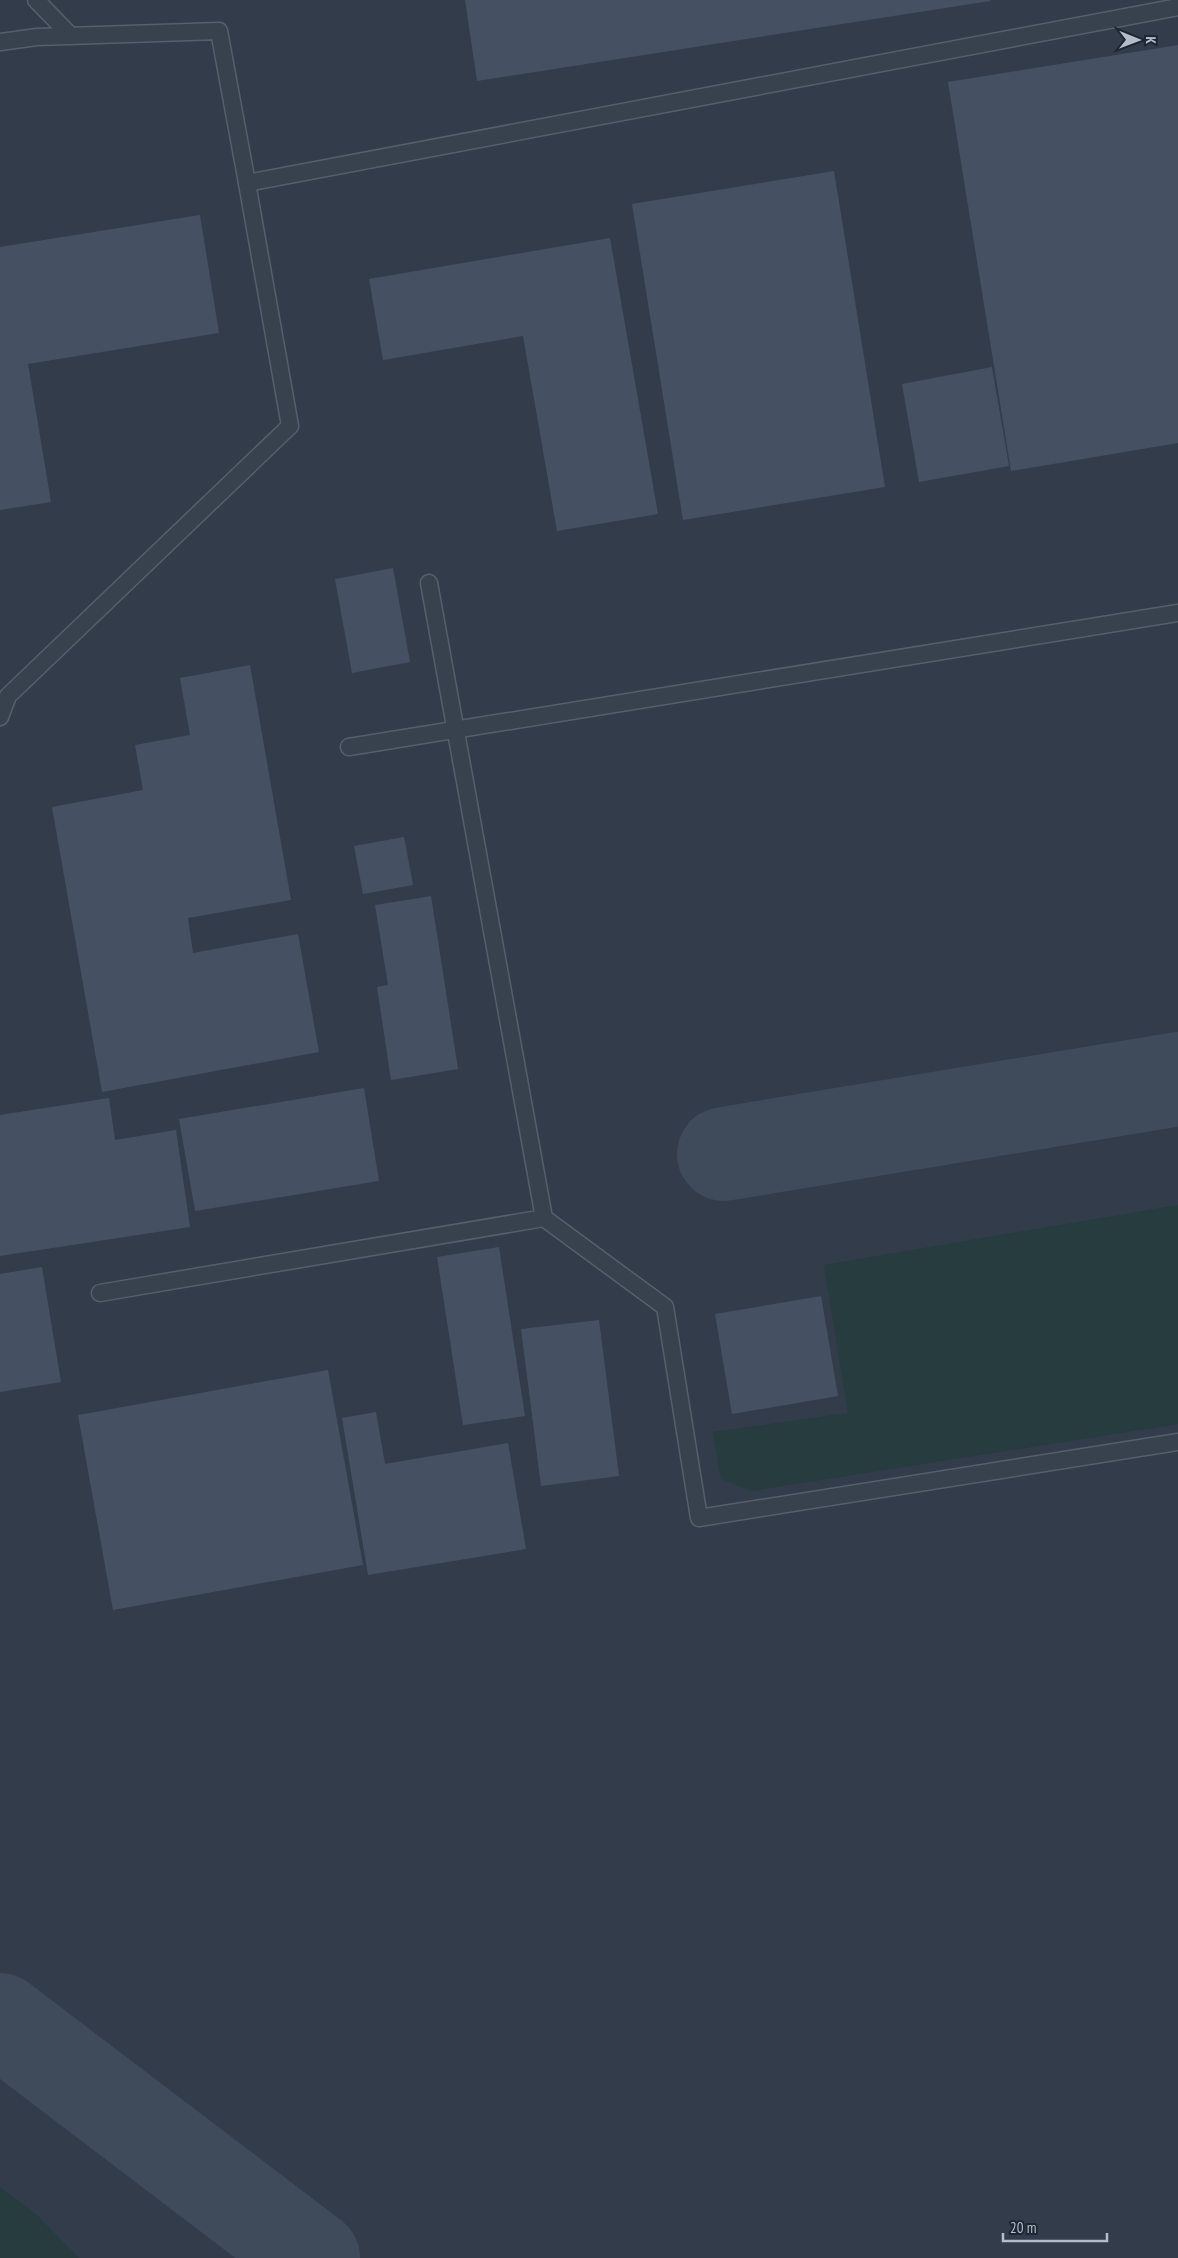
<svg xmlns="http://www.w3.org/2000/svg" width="1178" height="2258" viewBox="0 0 1178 2258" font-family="'PT Sans Narrow',sans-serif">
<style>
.airport{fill:#323c4b}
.green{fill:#263c3f}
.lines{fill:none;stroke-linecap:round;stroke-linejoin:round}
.taxiway{stroke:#3f4a5a;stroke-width:94}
.building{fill:#455162}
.service-casing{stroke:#565f6c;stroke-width:19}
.service{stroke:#38414e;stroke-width:16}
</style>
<rect width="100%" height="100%" fill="#242f3e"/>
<!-- airport -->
<rect class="airport" x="0" y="0" width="1178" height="2258"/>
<!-- green -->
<g class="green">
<polygon points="1178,1205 1178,1424 751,1491 721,1479 713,1432 848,1413 824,1265"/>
<polygon points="0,2187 37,2215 79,2258 0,2258"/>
</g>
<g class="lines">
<!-- taxiway -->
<g class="taxiway">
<polyline points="724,1154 1178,1079"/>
<polyline points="0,2020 313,2258"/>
</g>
</g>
<!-- building -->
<g class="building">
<polygon points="465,0 990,0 990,1 477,81"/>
<polygon points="1178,45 1178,443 1011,471 948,82"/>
<polygon points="834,171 885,487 683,520 632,204"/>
<polygon points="200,215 219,333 28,364 51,502 0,510 0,247"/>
<polygon points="610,238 658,514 557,531 523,336 383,360 369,279"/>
<polygon points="992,367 1009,466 919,482 902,384"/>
<polygon points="393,568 410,662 352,673 335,579"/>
<polygon points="250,665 291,900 188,918 193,953 298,934 319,1052 102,1092 52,807 143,790 135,745 190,735 180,678"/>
<polygon points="404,837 413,885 363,894 354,846"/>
<polygon points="431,896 458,1069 391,1080 377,987 388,985 375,905"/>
<polygon points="364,1088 379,1181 195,1211 179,1119"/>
<polygon points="109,1098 115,1140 176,1130 190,1227 0,1256 0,1115"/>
<polygon points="499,1247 525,1416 463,1425 437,1257"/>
<polygon points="42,1267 61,1382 0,1392 0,1274"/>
<polygon points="821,1296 838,1396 732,1414 715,1314"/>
<polygon points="599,1320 619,1476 541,1486 521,1329"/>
<polygon points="328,1370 363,1565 113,1610 78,1415"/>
<polygon points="376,1412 385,1464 508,1443 526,1549 368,1575 342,1418"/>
</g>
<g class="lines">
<!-- service casing -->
<g class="service-casing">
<g id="service">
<polyline points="36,0 71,36"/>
<polyline points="0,42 37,37 219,31 247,183"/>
<polyline points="0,717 8,696 290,426 247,183 1178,7"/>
<polyline points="349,747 1178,613"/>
<polyline points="544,1218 665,1307 699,1518 1178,1442"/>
<polyline points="100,1293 544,1218 429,583"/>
</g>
</g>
<!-- service -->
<use href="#service" class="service"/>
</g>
<!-- north arrow -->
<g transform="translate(1138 40) rotate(91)" stroke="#1d2633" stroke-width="4" paint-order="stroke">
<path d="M0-4L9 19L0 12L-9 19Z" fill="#b4bcc9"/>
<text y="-8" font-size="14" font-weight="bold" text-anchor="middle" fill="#b4bcc9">K</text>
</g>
<!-- scale -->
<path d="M1003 2233v8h104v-8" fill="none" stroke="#b4bcc9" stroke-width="2.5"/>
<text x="1010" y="2233" font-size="15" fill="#b4bcc9" stroke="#1d2633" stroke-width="4" paint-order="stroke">20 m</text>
</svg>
